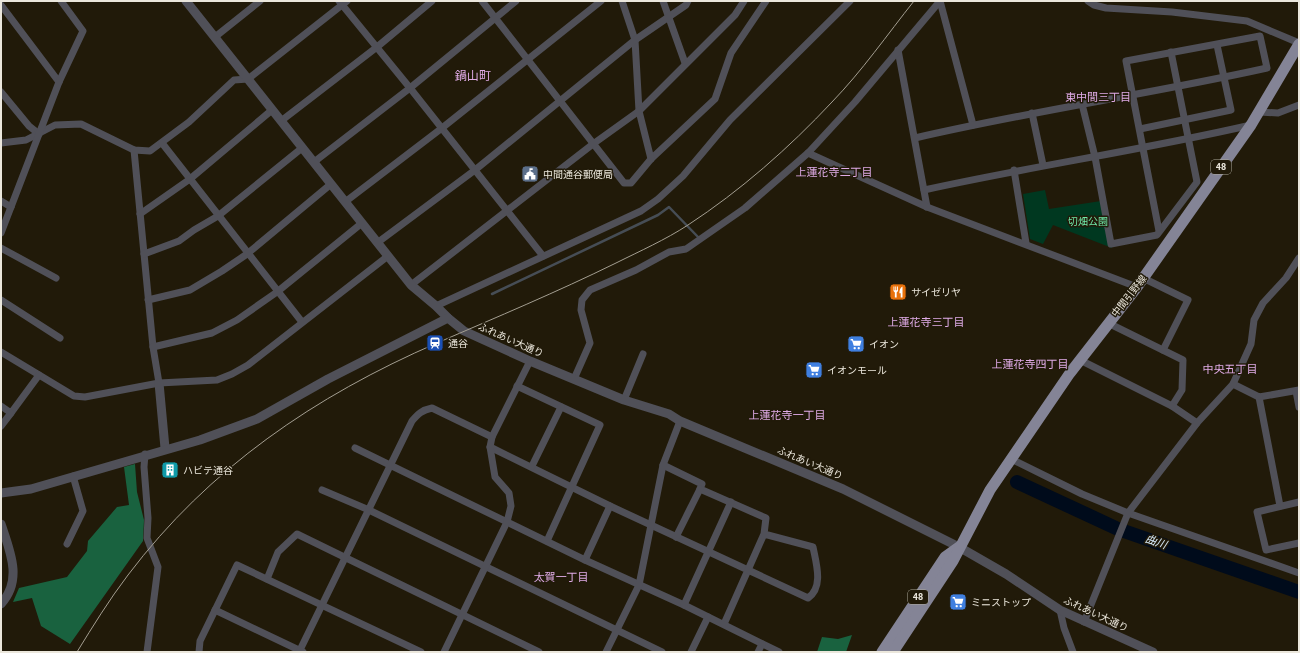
<svg xmlns="http://www.w3.org/2000/svg" width="1300" height="653" viewBox="0 0 1300 653" font-family="Roboto,'Noto Sans JP',sans-serif">
<style>
.green{fill:#003820}
.forest{fill:#19623f}
.lines{fill:none;stroke-linecap:round;stroke-linejoin:round}
.stream{stroke:#464d55;stroke-width:2.5}
.river{stroke:#000b1b;stroke-width:14}
.minor{stroke:#505058;stroke-width:7}
.tertiary{stroke:#505058;stroke-width:9}
.primary{stroke:#848496;stroke-width:11}
.tram{stroke:#a39e91;stroke-width:1}
.labels{text-anchor:middle;dominant-baseline:central;stroke-width:3;stroke-linejoin:round;paint-order:stroke}
.shield{fill:#211a09;stroke:#aeaa9d;stroke-width:1}
.shield-label{font-size:9px;font-weight:bold;fill:#ebe7dc}
.poi-label{font-size:10px;fill:#ebe7dc;stroke:#211a09;text-anchor:start}
.park-label{font-size:10px;fill:#70eaaa;stroke:#211a09}
.street-label{font-size:10px;fill:#ebe7dc;stroke:#211a09}
.neighbourhood-label{font-size:11px;fill:#dfabe6;stroke:#211a09}
.water-label{font-size:11px;font-style:italic;fill:#d4e7f6;stroke:#211a09}
.quarter-label{font-size:12px;fill:#dfabe6;stroke:#211a09}
</style>
<rect width="100%" height="100%" fill="#211a09"/>
<!-- green -->
<polygon class="green" points="1045,190 1049,209 1101,201 1112,248 1053,225 1043,244 1030,239 1023,194"/>
<!-- forest -->
<g class="forest">
<polygon points="135,464 137,492 144,520 143,541 70,644 41,626 32,598 13,602 19,588 67,577 87,551 88,541 117,507 129,505 124,467"/>
<polygon points="852,635 846,652 817,652 822,637 838,639"/>
</g>
<g class="lines">
<!-- stream -->
<polyline class="stream" points="492,294 658,215 669,207 698,237"/>
<!-- river -->
<polyline class="river" points="1017,482 1118,529 1299,592"/>
<!-- minor -->
<g class="minor">
<polyline points="339,1 410,88 543,256"/>
<polyline points="482,1 624,183 631,183 651,159 715,99 731,53 766,1"/>
<polyline points="622,1 635,40 639,111 651,159"/>
<polyline points="663,1 685,63"/>
<polyline points="940,1 973,125"/>
<polyline points="1088,1 1094,5 1106,8 1172,12 1247,21 1299,43"/>
<polyline points="1,5 59,82"/>
<polyline points="215,37 260,1"/>
<polyline points="898,50 927,207"/>
<polyline points="1,92 29,126 39,134"/>
<polyline points="1082,104 1095,157 1111,244 1157,235 1197,182 1171,52"/>
<polyline points="1259,112 1278,113 1299,105"/>
<polyline points="1032,113 1043,165"/>
<polyline points="281,121 377,47 432,1"/>
<polyline points="1140,129 1231,110 1217,45"/>
<path d="M915,138C1031,111 1150,94 1267,68L1260,36L1126,61L1159,231"/>
<polyline points="1,143 26,140 55,125 81,124 134,150 150,151 189,122 234,80 248,79 347,1"/>
<polyline points="162,143 302,322"/>
<polyline points="134,150 153,347 159,383"/>
<polyline points="808,153 927,207 1137,287"/>
<polyline points="314,162 410,88 516,1"/>
<polyline points="1014,170 1026,243"/>
<path d="M924,190C1033,166 1143,150 1251,125"/>
<polyline points="1,201 11,207"/>
<polyline points="345,202 442,128 601,1"/>
<polyline points="140,214 190,179 272,110"/>
<polyline points="1,233 59,82 83,31 61,1"/>
<polyline points="377,243 475,170 635,40 686,5 688,1"/>
<polyline points="1,248 56,278"/>
<polyline points="144,254 179,241 194,230 218,216 302,148"/>
<polyline points="1143,278 1188,300 1163,350"/>
<polyline points="411,285 593,144 639,111 735,15 744,1"/>
<polyline points="1,300 60,338"/>
<polyline points="148,300 190,290 222,271 247,254 331,184"/>
<polyline points="436,306 641,211 658,199 683,176 730,120 850,1"/>
<polyline points="1108,323 1183,360 1182,390 1172,406"/>
<polyline points="153,347 212,333 237,320 277,292 362,223"/>
<polyline points="1,352 74,396 85,397 159,383 217,380 232,374 248,365 388,256"/>
<polyline points="1080,360 1172,406 1197,423"/>
<polyline points="574,379 590,343 581,310 582,300 590,290 636,270 669,252 686,249 745,208 808,153 855,102 940,1"/>
<polyline points="1233,384 1259,397 1299,390"/>
<polyline points="517,386 600,425 547,541"/>
<polyline points="1296,391 1299,407"/>
<polyline points="1259,397 1280,506"/>
<polyline points="624,400 643,354"/>
<polyline points="1,406 11,413 39,375"/>
<polyline points="1,426 11,413"/>
<polyline points="490,447 610,506 748,570 724,624"/>
<polyline points="355,448 585,560 684,605 779,652"/>
<polyline points="145,454 144,467 148,518 147,538 158,567 147,652"/>
<polyline points="1011,459 1082,494 1128,513 1299,573"/>
<path d="M663,465L702,484L700,489L766,518L764,534L748,570L808,598C824,587 816,563 813,547L764,534"/>
<polyline points="532,466 561,407"/>
<polyline points="322,490 369,510 662,652"/>
<polyline points="1299,502 1257,512 1266,550 1299,543"/>
<polyline points="676,537 700,489"/>
<polyline points="67,544 83,511 73,476"/>
<polyline points="585,560 610,506"/>
<polyline points="267,579 278,552 297,534 539,652"/>
<polyline points="684,605 731,502"/>
<polyline points="215,610 303,652"/>
<polyline points="1060,610 1064,628 1073,652"/>
<polyline points="1084,622 1128,513 1197,423 1233,384 1251,344 1254,320 1263,303 1286,278 1299,258"/>
<polyline points="199,652 200,641 237,565 421,652"/>
<path d="M299,652L412,421C418,414 422,410 432,408L492,437"/>
<polyline points="444,652 507,522 511,506 509,493 495,477 490,447 492,437 530,361"/>
<polyline points="606,652 639,585 663,465 680,421"/>
<polyline points="691,652 708,617"/>
<polyline points="758,652 762,644"/>
</g>
<!-- tertiary -->
<g class="tertiary">
<polyline points="186,1 411,285 436,306 448,318 464,331 530,361 624,400 669,414 680,421 843,489 959,547 1006,574 1060,610 1153,652"/>
<polyline points="159,383 165,448"/>
<polyline points="1,493 31,489 200,440 257,419 328,379 448,318"/>
<path d="M1,524C10,551 23,580 1,604"/>
</g>
<!-- primary -->
<g class="primary">
<polyline points="882,652 945,557 959,547"/>
<polyline points="893,652 953,561 990,490 1070,373 1137,287 1251,125 1299,44"/>
</g>
<!-- tram -->
<path class="tram" d="M77,652C93,626 109,600 128,575C209,468 315,396 437,343C497,317 557,292 616,263C640,251 665,240 688,225C740,191 789,148 832,102C862,71 887,35 914,1"/>
</g>
<!-- icons -->
<defs>
<g id="civic-square" transform="scale(0.9)"><rect x="-9" y="-9" width="18" height="18" rx="4" fill="#5c6f8a" stroke="#211a09"/><path d="M-.6-6.5H3V-4.5H.6V-3L4-1V1h2V6H-6V1h2V-1L-.6-3ZM-1.2 2.5V6h2.4V2.5Z" fill="#fff"/></g>
<g id="restaurant-square" transform="scale(0.9)"><rect x="-9" y="-9" width="18" height="18" rx="4" fill="#e8710a" stroke="#211a09"/><path d="M-5-6h1v4h1v-4h1v4h1v-4h1v5L-1.5 .5V6h-2V.5L-5-1ZM5-6V6H3V1.5H1.5Q1.5-4 5-6Z" fill="#fff"/></g>
<g id="station-square" transform="scale(0.9)"><rect x="-9" y="-9" width="18" height="18" rx="4" fill="#1a4fb4" stroke="#211a09"/><path d="M-3-6H3Q5-6 5-4V2Q5 4 3 4L4.5 6H3L1.5 4h-3L-3 6H-4.5L-3 4Q-5 4-5 2V-4Q-5-6-3-6ZM-3.5-4v3h7v-3ZM-3.5 1v1.5H-2V1ZM2 1v1.5H3.5V1Z" fill="#fff"/></g>
<g id="supermarket-square" transform="scale(0.9)"><rect x="-9" y="-9" width="18" height="18" rx="4" fill="#3f7fe0" stroke="#211a09"/><path d="M-6-5.5h2.5l.6 2H6L4.5 2H-2.5L-4.4-4H-6ZM-1.5 3.2a1.3 1.3 0 1 0 .1 0ZM3 3.2a1.3 1.3 0 1 0 .1 0Z" fill="#fff"/></g>
<g id="building-square" transform="scale(0.9)"><rect x="-9" y="-9" width="18" height="18" rx="4" fill="#0f9aa8" stroke="#211a09"/><path d="M-4-6H4V6H1V3H-1V6H-4ZM-2.5-4.3h1.7v1.8h-1.7ZM.8-4.3h1.7v1.8H.8ZM-2.5-1h1.7V.8h-1.7ZM.8-1h1.7V.8H.8Z" fill="#fff"/></g>
</defs>
<g fill-rule="evenodd">
<use href="#civic-square" x="530" y="174"/>
<use href="#restaurant-square" x="898" y="292"/>
<use href="#station-square" x="435" y="343"/>
<use href="#supermarket-square" x="856" y="344"/>
<use href="#supermarket-square" x="814" y="370"/>
<use href="#building-square" x="170" y="470"/>
<use href="#supermarket-square" x="958" y="602"/>
</g>
<g class="labels">
<!-- shield labels -->
<g class="shield">
<rect x="1211" y="160" width="20" height="14" rx="3"/>
<rect x="908" y="590" width="20" height="14" rx="3"/>
</g>
<g class="shield-label">
<text x="1221" y="167">48</text>
<text x="918" y="597">48</text>
</g>
<!-- poi labels -->
<g class="poi-label">
<text x="543" y="174">中間通谷郵便局</text>
<text x="911" y="292">サイゼリヤ</text>
<text x="448" y="343">通谷</text>
<text x="869" y="344">イオン</text>
<text x="827" y="370">イオンモール</text>
<text x="183" y="470">ハビテ通谷</text>
<text x="971" y="602">ミニストップ</text>
</g>
<!-- park labels -->
<g class="park-label">
<text x="1088" y="221">切畑公園</text>
</g>
<!-- street labels -->
<g class="street-label">
<text transform="translate(1129 296) rotate(-52)">中間引野線</text>
<text transform="translate(511 340) rotate(24)">ふれあい大通り</text>
<text transform="translate(810 463) rotate(23)">ふれあい大通り</text>
<text transform="translate(1096 614) rotate(25)">ふれあい大通り</text>
</g>
<!-- neighbourhood labels -->
<g class="neighbourhood-label">
<text x="1098" y="97">東中間三丁目</text>
<text x="834" y="172">上蓮花寺二丁目</text>
<text x="926" y="322">上蓮花寺三丁目</text>
<text x="1030" y="364">上蓮花寺四丁目</text>
<text x="1230" y="369">中央五丁目</text>
<text x="787" y="415">上蓮花寺一丁目</text>
<text x="561" y="577">太賀一丁目</text>
</g>
<!-- water labels -->
<g class="water-label">
<text transform="translate(1156 542) rotate(19)">曲川</text>
</g>
<!-- quarter labels -->
<g class="quarter-label">
<text x="473" y="76">鍋山町</text>
</g>
</g>
<!-- border -->
<rect width="1300" height="653" fill="none" stroke="#ebe7dc" stroke-width="4"/>
</svg>
